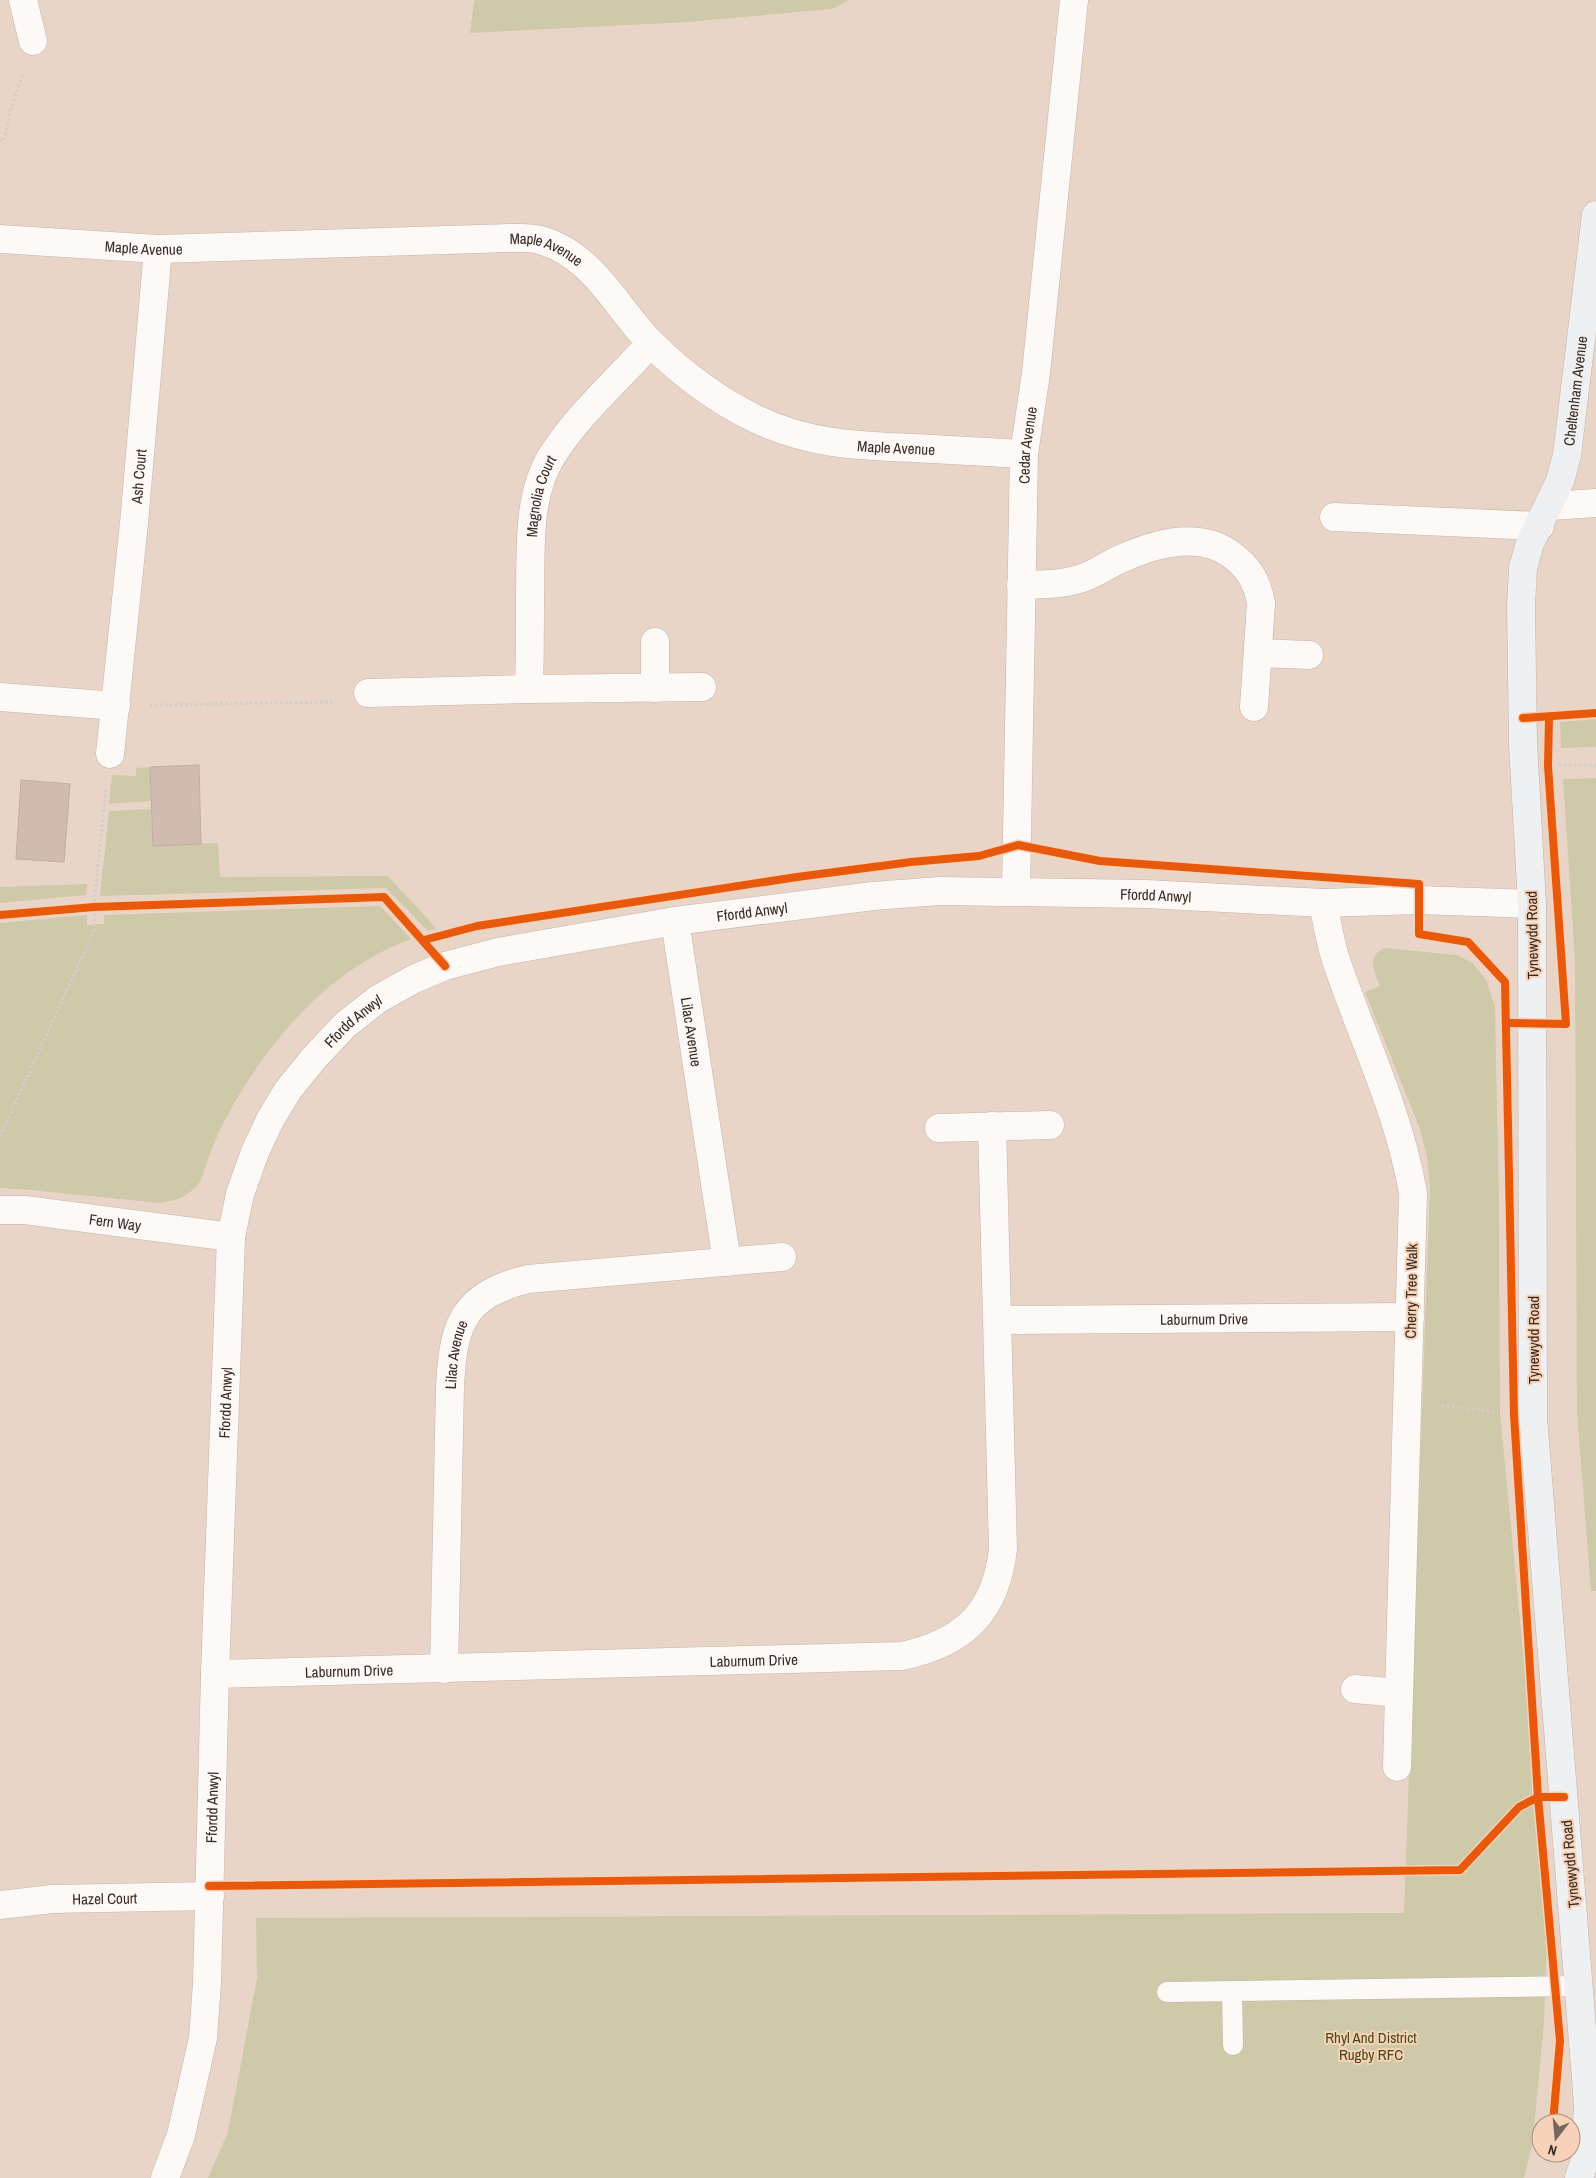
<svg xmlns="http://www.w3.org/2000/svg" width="1596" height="2178" viewBox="0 0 1596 2178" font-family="'Archivo Narrow',sans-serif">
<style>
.green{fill:#cec9a8}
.building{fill:#d1bbb0;stroke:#bfaea6}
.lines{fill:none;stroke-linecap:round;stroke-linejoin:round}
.lane-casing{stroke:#c5b5ab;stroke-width:21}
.street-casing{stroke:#c5b5ab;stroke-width:29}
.secondary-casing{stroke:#c5b5ab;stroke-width:29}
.path{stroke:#d4ceca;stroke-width:3;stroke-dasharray:2.5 2.5;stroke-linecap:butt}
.lane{stroke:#fcf9f7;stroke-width:20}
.street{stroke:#fcf9f7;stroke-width:28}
.secondary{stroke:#eff0f1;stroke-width:28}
.cycleway-casing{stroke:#f7d2b9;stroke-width:11}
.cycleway{stroke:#e8590c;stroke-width:8}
.labels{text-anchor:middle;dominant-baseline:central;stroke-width:4;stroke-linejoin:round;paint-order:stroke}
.street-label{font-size:15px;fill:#382a21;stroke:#f7d2b9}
.park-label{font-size:15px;fill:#454b18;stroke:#f7d2b9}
</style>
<rect width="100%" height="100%" fill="#e9d5c7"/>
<!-- green -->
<g class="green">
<polygon points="474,0 850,0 832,9 688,22 470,33"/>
<polygon points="1596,719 1596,747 1561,748 1560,722"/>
<polygon points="150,767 151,801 109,804 112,775 136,776 136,768"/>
<polygon points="1596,778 1596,1591 1591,1591 1577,1413 1575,961 1563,779"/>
<polygon points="151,809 153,846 218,843 220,877 388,876 436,928 428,931 386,888 100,896 109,811"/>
<polygon points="87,884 86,895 0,903 0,887"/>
<path d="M380,906L411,939C327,970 266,1043 225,1120C217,1134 212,1150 206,1165C204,1171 202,1178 199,1183C190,1196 175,1201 160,1203L31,1190L0,1188V923L87,915V925L104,924V915Z"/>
<path d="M1385,948L1456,955L1473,963L1486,980L1495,1007L1499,1204L1500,1413L1548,1910L1544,2022L1533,2142L1524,2178H208L228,2132L257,1978L256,1918L1404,1913L1430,1186L1427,1157L1420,1129L1365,992L1380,986C1374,971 1366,955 1385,948Z"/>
</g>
<!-- building -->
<g class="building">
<polygon points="199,765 201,844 153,846 150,767"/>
<polygon points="21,780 70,784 64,862 16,859"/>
</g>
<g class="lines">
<!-- lane casing -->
<g class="lane-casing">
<g id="lane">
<polyline points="1232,1991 1233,2045"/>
<polyline points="1167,1992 1579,1986"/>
</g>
</g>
<!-- street casing -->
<g class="street-casing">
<g id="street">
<polyline points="23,0 33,41"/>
<path id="s1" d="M0,239L158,249L510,238C520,238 531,237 540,240C594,255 616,308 652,344C682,374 717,400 756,419C808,444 858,446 914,448C951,450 987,452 1024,454"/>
<polyline points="1550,506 1596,503"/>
<polyline points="1334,517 1540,526"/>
<path d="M1021,585C1042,584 1065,585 1085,577C1096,573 1106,566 1116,561C1150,545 1195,530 1229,553C1248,566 1257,581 1261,603L1254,707"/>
<polyline points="1259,653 1309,655"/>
<polyline points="655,688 655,642"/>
<path id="s2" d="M529,689C530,657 530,626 530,594C531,548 527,494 553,454C579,414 619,378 651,343"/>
<polyline points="368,693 529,689 702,687"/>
<polyline points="0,697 116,706"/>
<path id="s3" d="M110,754L134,523L158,249"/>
<path id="s4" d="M1016,891L1024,454L1036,373L1074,0"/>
<path d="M1323,903C1327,922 1330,942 1336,960C1362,1038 1399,1111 1413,1193L1397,1767"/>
<path id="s5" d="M675,921L727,1262"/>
<polyline points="939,1128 1050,1125"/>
<path id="s6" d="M0,1210H25L231,1237"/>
<path id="s7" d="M999,1320L1410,1317"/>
<path id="s8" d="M444,1669L450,1387C453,1324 463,1295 528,1279L782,1257"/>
<path id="s9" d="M215,1674L902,1656C963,1643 996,1613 1003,1549L992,1126"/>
<polyline points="1355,1689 1399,1693"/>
<path id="s10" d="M0,1905L52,1899L210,1896"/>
<path id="s11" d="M165,2178L181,2135L203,2038L207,1983L215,1674L231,1237L240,1194L255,1152L270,1120L288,1090L314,1058L345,1025L378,999L414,979L445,966L498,952L675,921L873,896L940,891L1146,894L1323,903L1418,900L1532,904"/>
</g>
</g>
<!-- secondary casing -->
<g class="secondary-casing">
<g id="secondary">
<path id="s12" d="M1579,2178L1585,2160L1588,2104L1533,1417L1532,904L1523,744L1521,605L1523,568L1530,543L1560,481L1567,455L1596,215"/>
</g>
</g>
<!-- path -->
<g class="path">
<polyline points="0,140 4,141 11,108 23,73"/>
<polyline points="150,705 333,702"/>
<polyline points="1559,765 1596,765"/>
<polyline points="0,1136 94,931 95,893 106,788"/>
<polyline points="1442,1405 1498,1412"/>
</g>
<!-- lane -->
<use href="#lane" class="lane"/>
<!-- street -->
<use href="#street" class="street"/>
<!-- secondary -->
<use href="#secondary" class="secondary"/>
<!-- cycleway casing -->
<g class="cycleway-casing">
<g id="cycleway">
<polyline points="1523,718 1596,713"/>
<polyline points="0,915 94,907 384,897 445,966"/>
<polyline points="424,940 477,926 797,877 911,862 979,856 1018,845 1100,861 1419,884 1419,934 1468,942 1505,982 1514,1415 1538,1797 1560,2041 1553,2123"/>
<polyline points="1506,1023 1566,1024 1548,766 1549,717"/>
<polyline points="209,1886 1460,1870 1519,1807 1538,1797 1564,1797"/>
</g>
</g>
<!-- cycleway -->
<use href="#cycleway" class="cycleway"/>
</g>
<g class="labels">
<!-- street labels -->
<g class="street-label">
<text stroke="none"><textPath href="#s1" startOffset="144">Maple Avenue</textPath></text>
<text stroke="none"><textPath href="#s1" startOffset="549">Maple Avenue</textPath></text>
<text stroke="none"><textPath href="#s12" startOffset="1800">Cheltenham Avenue</textPath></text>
<text stroke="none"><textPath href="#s4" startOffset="446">Cedar Avenue</textPath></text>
<text stroke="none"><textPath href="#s1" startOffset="969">Maple Avenue</textPath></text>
<text stroke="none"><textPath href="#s3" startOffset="279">Ash Court</textPath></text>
<text stroke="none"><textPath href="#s2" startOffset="194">Magnolia Court</textPath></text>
<text stroke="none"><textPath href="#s11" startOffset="2026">Ffordd Anwyl</textPath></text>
<text stroke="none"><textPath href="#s11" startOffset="1621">Ffordd Anwyl</textPath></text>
<text transform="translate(1532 935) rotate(-91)">Tynewydd Road</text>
<text stroke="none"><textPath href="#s11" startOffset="1201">Ffordd Anwyl</textPath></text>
<text stroke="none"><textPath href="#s5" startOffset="112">Lilac Avenue</textPath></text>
<text stroke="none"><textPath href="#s6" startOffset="116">Fern Way</textPath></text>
<text transform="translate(1411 1291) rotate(-89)">Cherry Tree Walk</text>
<text stroke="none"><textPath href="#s7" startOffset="205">Laburnum Drive</textPath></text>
<text transform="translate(1533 1340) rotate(-90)">Tynewydd Road</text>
<text stroke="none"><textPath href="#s8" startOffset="315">Lilac Avenue</textPath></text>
<text stroke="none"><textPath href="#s11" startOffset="781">Ffordd Anwyl</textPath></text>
<text stroke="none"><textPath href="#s9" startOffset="539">Laburnum Drive</textPath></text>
<text stroke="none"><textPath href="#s9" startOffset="134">Laburnum Drive</textPath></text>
<text stroke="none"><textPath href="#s11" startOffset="376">Ffordd Anwyl</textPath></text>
<text transform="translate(1570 1864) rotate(-95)">Tynewydd Road</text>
<text stroke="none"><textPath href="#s10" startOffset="105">Hazel Court</textPath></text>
</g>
<!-- park labels -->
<g class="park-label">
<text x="1371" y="2037">Rhyl And District<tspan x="1371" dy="17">Rugby RFC</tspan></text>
</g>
</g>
<!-- north arrow -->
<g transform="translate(1556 2138) rotate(196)"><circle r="24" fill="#f7d2b9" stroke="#ab8f7c"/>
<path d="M0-4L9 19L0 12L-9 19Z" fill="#76665b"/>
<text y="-8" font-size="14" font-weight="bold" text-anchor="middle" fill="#382a21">N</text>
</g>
</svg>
